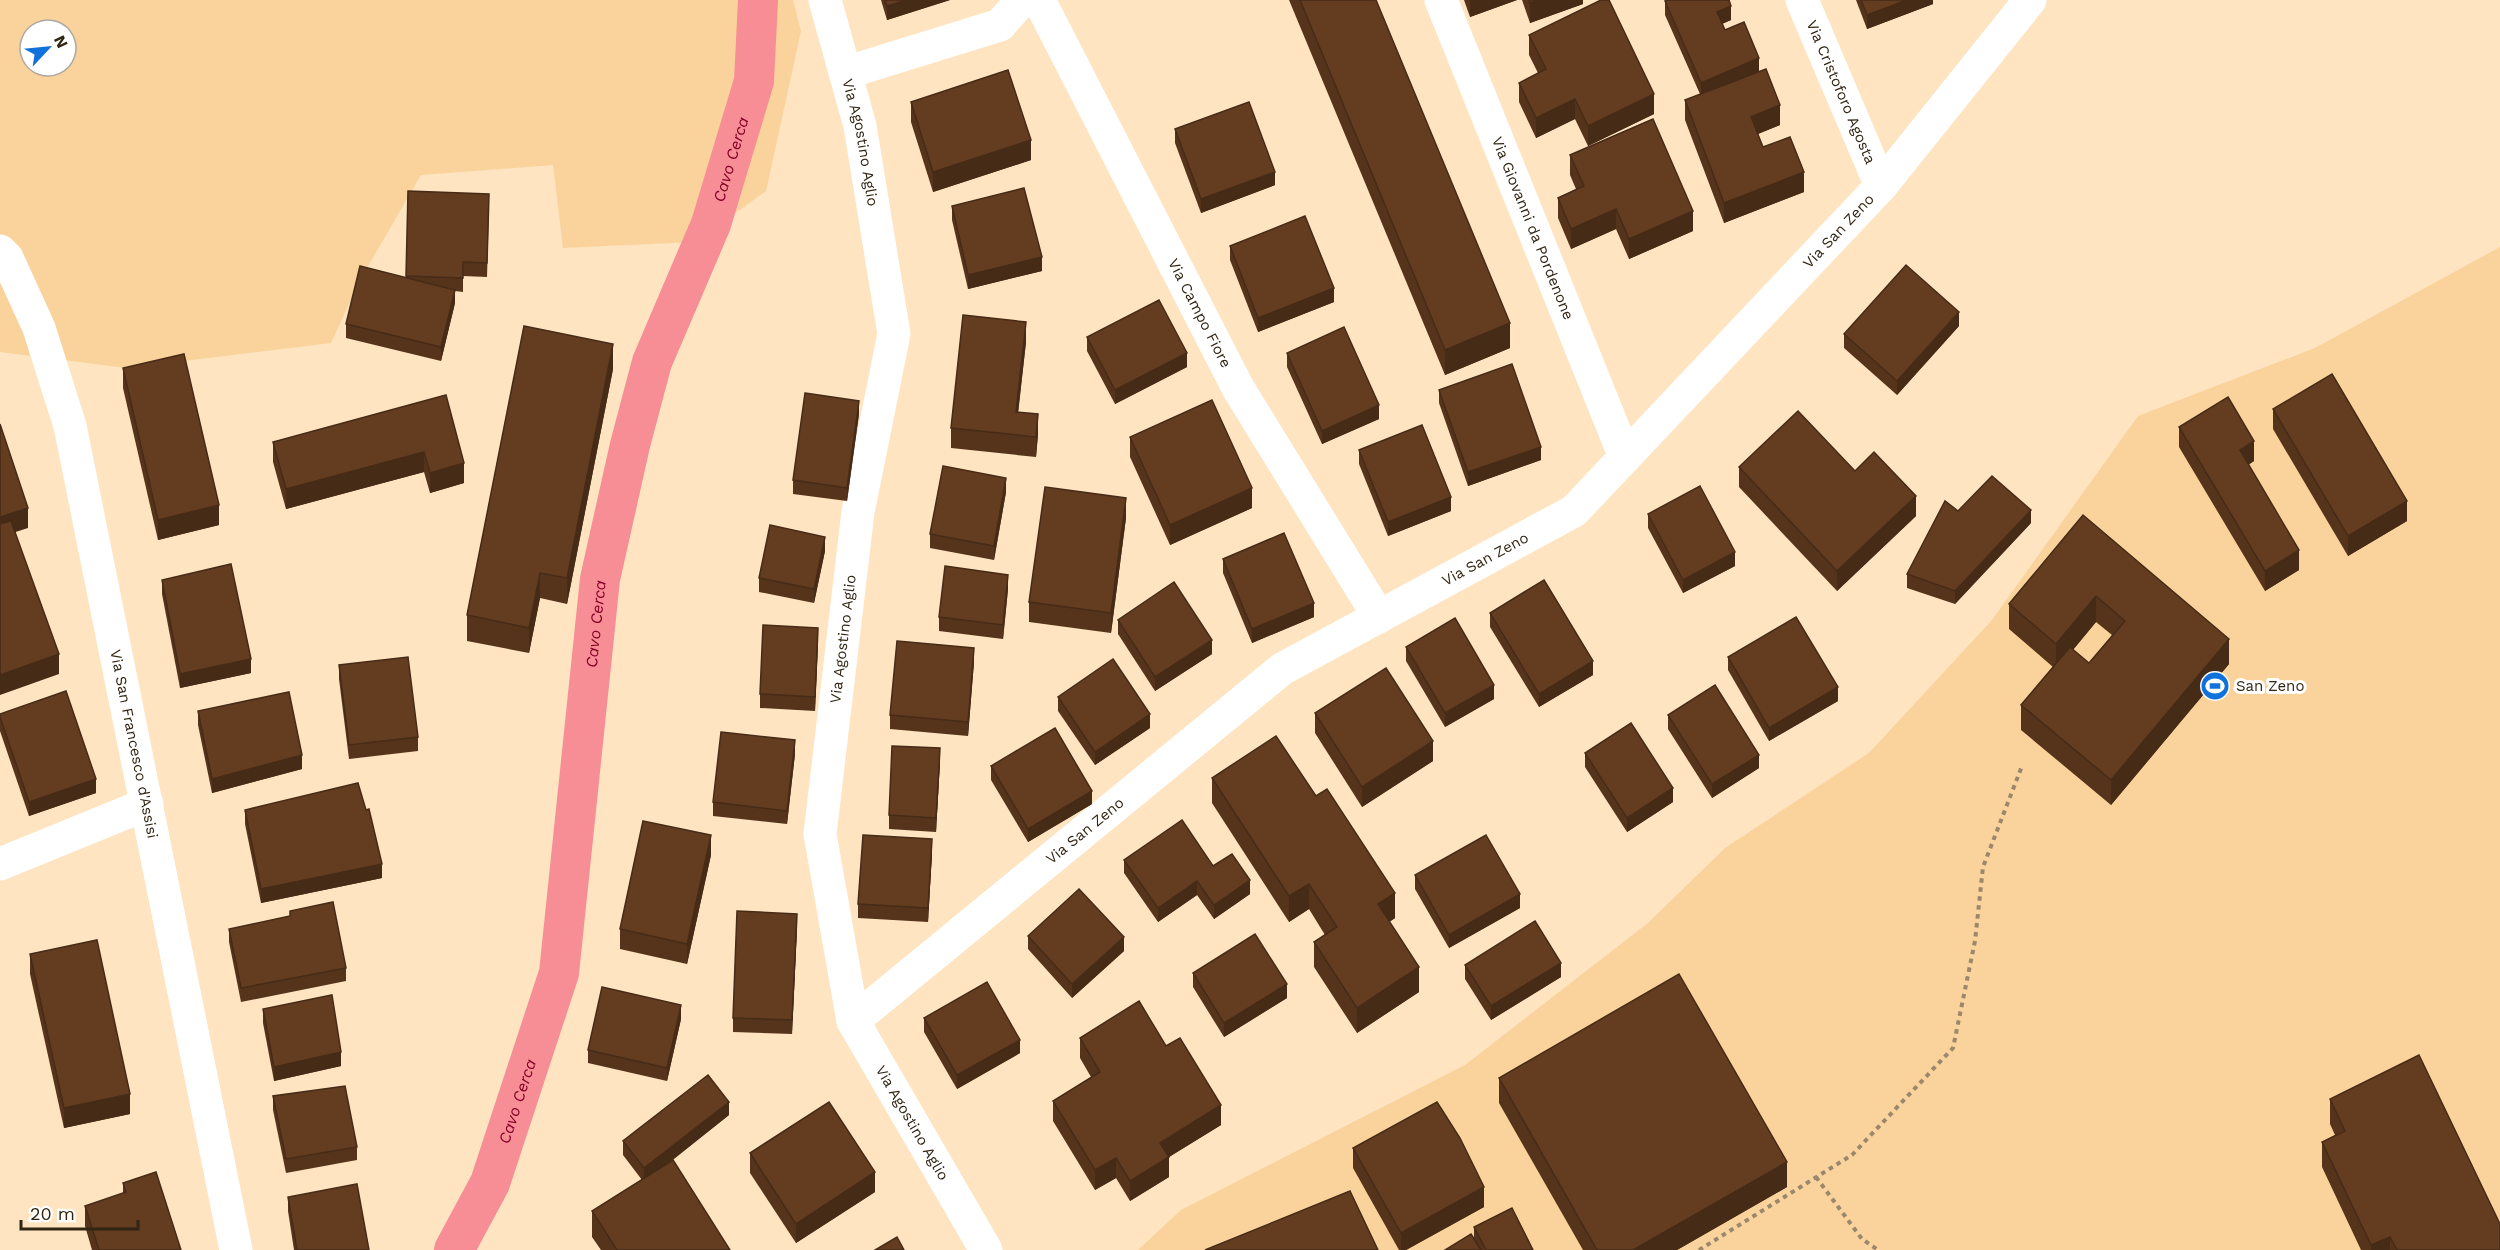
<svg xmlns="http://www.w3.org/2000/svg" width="2500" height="1250" viewBox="0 0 2500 1250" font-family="'Work Sans',sans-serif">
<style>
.green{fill:#fad39c;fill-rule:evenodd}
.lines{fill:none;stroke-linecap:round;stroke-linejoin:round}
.canal{stroke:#f78e96;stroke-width:40}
.path{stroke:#9a876c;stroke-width:4;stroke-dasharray:4.5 4.5;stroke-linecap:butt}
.minor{stroke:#fff;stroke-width:33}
.wall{fill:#56341c;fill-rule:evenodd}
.shaded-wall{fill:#462b17}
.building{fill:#643d21;stroke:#462b17;stroke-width:1.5}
.labels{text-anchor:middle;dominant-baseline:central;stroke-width:6;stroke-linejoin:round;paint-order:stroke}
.street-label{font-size:15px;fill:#312513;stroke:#fff}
.poi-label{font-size:15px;fill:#312513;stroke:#fff;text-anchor:start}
.water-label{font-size:16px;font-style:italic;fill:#850028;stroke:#fff}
</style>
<rect width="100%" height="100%" fill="#fee4c0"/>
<!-- green -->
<g class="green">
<path d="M0,0H793L801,31L766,191L695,242L563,248L553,165L421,175L360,280L331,343L126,368L0,352ZM30,30H66V66H30Z"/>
<polygon points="2500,247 2500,1250 1138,1250 1181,1210 1465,1065 1648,923 1725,848 1869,753 1992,620 2138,416 2315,348"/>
</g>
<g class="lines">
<!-- canal -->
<path class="canal" id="s1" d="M454,1250L490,1183L559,973L600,579L630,445L652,362L711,224L754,81L758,0"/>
<!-- path -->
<g class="path">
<polyline points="1816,1177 1862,1239 1878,1250"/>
<polyline points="1699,1250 1852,1155 1953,1048 1975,941 1983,867 2022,766"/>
</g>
<!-- minor -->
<g class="minor">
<path id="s2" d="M825,0L860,126L894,334L858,512L820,834L853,1021L986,1250"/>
<path id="s3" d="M1039,0L1238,388L1379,617"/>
<path id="s4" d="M1441,0L1625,457"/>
<path id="s5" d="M1802,0L1881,186"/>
<polyline points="845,73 1000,25 1022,0"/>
<path id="s6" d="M0,251L7,258L39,328L70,426L236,1250"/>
<polyline points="0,864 147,804"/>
<path id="s7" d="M853,1021L1282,669L1574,511L1881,186L2030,0"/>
</g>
</g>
<!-- wall -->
<g class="wall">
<polygon points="881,0 950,0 887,20"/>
<polygon points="1289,0 1376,0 1510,348 1445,375"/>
<polygon points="1464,0 1517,0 1470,17"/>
<polygon points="1522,0 1583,0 1583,4 1530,23"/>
<polygon points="1856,0 1933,0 1933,4 1867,29"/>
<polygon points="1665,1 1731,20 1722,24 1725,30 1759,72 1780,125 1757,134 1763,147 1804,192 1724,223 1685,120 1685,100 1700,94 1665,15"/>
<polygon points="1529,35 1654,114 1588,146 1575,119 1536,138 1519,102 1519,83 1538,73 1529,55"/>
<polygon points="911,102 1031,160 933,192 911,122"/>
<polygon points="1175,129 1275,185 1201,213 1175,143"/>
<polygon points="1570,155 1693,231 1629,259 1616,229 1571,249 1558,218 1558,198 1576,189 1570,175"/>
<polygon points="408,191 489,207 487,277 463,276 463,292 455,291 455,303 441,361 346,338 346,324 406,278"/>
<polygon points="952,206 1042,271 968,289 952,220"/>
<polygon points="1230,246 1334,302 1258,332 1230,260"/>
<polygon points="1959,326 1897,395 1844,348 1844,334"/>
<polygon points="1087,337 1187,367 1115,404 1087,351"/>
<polygon points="1026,342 1018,412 1038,434 1036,457 951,448 951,428"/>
<polygon points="1287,353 1379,419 1322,444 1287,367"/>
<polygon points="123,368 219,525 158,540 123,388"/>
<polygon points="613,369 567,604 540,598 529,653 467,641 467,615"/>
<polygon points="1439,390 1541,460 1468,486 1439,403"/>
<polygon points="446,395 464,483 430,493 424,472 286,509 273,462 273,442"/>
<polygon points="2273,409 2407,521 2348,556 2273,429"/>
<polygon points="859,414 847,501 793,494 793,480"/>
<polygon points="2179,427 2254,461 2248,465 2299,570 2265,591 2179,447"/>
<polygon points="1130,437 1252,508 1170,545 1130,457"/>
<polygon points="1359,450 1451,511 1388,536 1359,464"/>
<polygon points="1739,467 1855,471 1916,516 1837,591 1739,487"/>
<polygon points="1006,492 994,560 930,548 930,534"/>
<polygon points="1648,514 1735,566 1683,593 1648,528"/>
<path d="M2083,515L2229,664L2111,805L2021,730V705L2053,667L2009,629V604ZM2096,622L2112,635L2089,663L2073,650Z"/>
<polygon points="1126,518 1111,633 1029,622 1029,602"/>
<polygon points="2031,523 1955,604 1907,588 1907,574"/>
<polygon points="825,551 814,603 759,592 759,578"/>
<polygon points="1223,559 1314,617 1252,643 1223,573"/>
<polygon points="162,580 251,673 180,688 162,594"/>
<polygon points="1008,589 1003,639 939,631 939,617"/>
<polygon points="1490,613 1593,675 1539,707 1490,627"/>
<polygon points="1118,620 1212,654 1155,691 1118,634"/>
<polygon points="818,642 815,711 760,708 760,694"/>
<polygon points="1406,647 1494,699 1445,727 1406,661"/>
<polygon points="1728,657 1838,701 1769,741 1728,670"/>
<polygon points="974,662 968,736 890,729 890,715"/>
<polygon points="339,665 418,737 418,751 349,759 339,679"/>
<polygon points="1058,697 1150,728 1095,765 1058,711"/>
<polygon points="198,711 302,769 212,793 198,725"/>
<polygon points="1315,713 1433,761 1362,807 1315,733"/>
<polygon points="0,714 96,793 29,816 0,731"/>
<polygon points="1668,715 1759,768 1712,798 1668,729"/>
<polygon points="1585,753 1673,802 1627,832 1585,767"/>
<polygon points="795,754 787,824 713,816 713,802"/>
<polygon points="940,762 936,832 889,829 889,815"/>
<polygon points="991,766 1092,804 1028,842 991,780"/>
<polygon points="1212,778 1395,918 1389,922 1419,992 1357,1033 1314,967 1314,942 1325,935 1309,909 1289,922 1212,803"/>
<polygon points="245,810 382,878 261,903 245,824"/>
<polygon points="932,853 928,922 858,918 858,904"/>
<polygon points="711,855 687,964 620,949 620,929"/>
<polygon points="1124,860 1213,866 1250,894 1214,919 1197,895 1158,922 1124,873"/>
<polygon points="1415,875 1520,908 1449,948 1415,889"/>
<polygon points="290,911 346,968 346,981 241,1002 229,942 229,929 290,916"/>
<polygon points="797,927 792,1034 733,1032 733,1018"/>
<polygon points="1028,936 1124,951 1072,998 1028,949"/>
<polygon points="30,954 130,1114 64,1128 30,974"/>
<polygon points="1465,965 1561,977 1491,1020 1465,979"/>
<polygon points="1193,973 1287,998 1224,1037 1193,987"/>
<polygon points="263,1009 341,1066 274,1081 263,1023"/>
<polygon points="924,1018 1020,1053 957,1089 924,1032"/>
<polygon points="681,1019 667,1081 588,1063 588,1050"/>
<polygon points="1080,1038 1166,1046 1221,1125 1169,1157 1169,1177 1130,1201 1116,1178 1095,1190 1053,1121 1053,1101 1091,1077 1080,1058"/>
<polygon points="1499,1078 1787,1187 1677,1250 1583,1250 1499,1103"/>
<polygon points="273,1096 357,1147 357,1160 286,1173 273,1110"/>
<polygon points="2330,1099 2500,1250 2361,1250 2322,1167 2322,1142 2335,1135 2330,1124"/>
<polygon points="729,1115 669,1163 730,1250 601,1250 592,1237 592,1211 642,1180 623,1155 623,1141"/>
<polygon points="1353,1148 1484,1207 1406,1250 1399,1250 1353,1168"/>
<polygon points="750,1153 875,1192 796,1243 750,1173"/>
<polygon points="123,1183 181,1250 92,1250 85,1226 85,1206 123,1194"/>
<polygon points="288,1197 369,1250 294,1250 288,1211"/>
<polygon points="1474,1227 1533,1250 1445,1250 1474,1239"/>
</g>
<!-- shaded-wall -->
<g class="shaded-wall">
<polygon points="907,0 950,0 887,20 887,6"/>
<polygon points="1470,0 1517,0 1470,17"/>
<polygon points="1539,0 1583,0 1583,4 1530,23 1530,3"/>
<polygon points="1907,0 1933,0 1933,4 1867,29 1867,15"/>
<polygon points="1731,6 1731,20 1717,26 1717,12"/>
<polygon points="1759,58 1759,72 1701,97 1701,83"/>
<polygon points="1654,94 1654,114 1588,146 1588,126"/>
<polygon points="1575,99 1575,119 1536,138 1536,118"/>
<polygon points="1780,105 1780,125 1751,137 1751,117"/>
<polygon points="1031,140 1031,160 933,192 933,172"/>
<polygon points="1275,172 1275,185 1201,213 1201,199"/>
<polygon points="1804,172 1804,192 1724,223 1724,203"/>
<polygon points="1616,209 1616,229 1571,249 1571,229"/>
<polygon points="1693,211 1693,231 1629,259 1629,239"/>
<polygon points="1042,257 1042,271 968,289 968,275"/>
<polygon points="1334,288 1334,302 1258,332 1258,318"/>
<polygon points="455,290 455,303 441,361 441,347"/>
<polygon points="1959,312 1959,326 1897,395 1897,381"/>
<polygon points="1026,322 1026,342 1016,432 1016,412"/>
<polygon points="1510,323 1510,348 1445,375 1445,350"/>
<polygon points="613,344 613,369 567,604 567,578"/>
<polygon points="1187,353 1187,367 1115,404 1115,390"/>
<polygon points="859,401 859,414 847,501 847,488"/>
<polygon points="1379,405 1379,419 1322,444 1322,431"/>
<polygon points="1038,414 1038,434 1036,457 1036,437"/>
<polygon points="2254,441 2254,461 2240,470 2240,450"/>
<polygon points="1541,447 1541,460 1468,486 1468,472"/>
<polygon points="424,452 424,472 286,509 286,489"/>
<polygon points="464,463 464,483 430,493 430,473"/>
<polygon points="1006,478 1006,492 994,560 994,546"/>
<polygon points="1252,488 1252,508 1170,545 1170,525"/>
<polygon points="1916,496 1916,516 1837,591 1837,571"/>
<polygon points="1451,497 1451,511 1388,536 1388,522"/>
<polygon points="1126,498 1126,518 1111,633 1111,613"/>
<polygon points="2407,501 2407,521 2348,556 2348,536"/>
<polygon points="219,505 219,525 158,540 158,520"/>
<polygon points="28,508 28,528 0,537 0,517"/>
<polygon points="2031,510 2031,523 1955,604 1955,591"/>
<polygon points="825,537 825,551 814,603 814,589"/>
<polygon points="2299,550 2299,570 2265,591 2265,571"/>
<polygon points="1735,552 1735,566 1683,593 1683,580"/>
<polygon points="540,573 540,598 529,653 529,628"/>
<polygon points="1008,575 1008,589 1003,639 1003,625"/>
<polygon points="2096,596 2096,622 2056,670 2056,644"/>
<polygon points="1314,603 1314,617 1252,643 1252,629"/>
<polygon points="818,628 818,642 815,711 815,697"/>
<polygon points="2229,639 2229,664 2111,805 2111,780"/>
<polygon points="1212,640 1212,654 1155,691 1155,677"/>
<polygon points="974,648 974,662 968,736 968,722"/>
<polygon points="59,654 59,674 0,695 0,675"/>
<polygon points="251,659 251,673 180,688 180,674"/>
<polygon points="1593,661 1593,675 1539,707 1539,694"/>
<polygon points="1494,685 1494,699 1445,727 1445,713"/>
<polygon points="1838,687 1838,701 1769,741 1769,728"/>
<polygon points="1150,714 1150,728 1095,765 1095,752"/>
<polygon points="795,740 795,754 787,824 787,811"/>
<polygon points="1433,741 1433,761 1362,807 1362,787"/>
<polygon points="940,748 940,762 936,832 936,818"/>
<polygon points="302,755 302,769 212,793 212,779"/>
<polygon points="1759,755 1759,768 1712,798 1712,784"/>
<polygon points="96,779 96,793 29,816 29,802"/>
<polygon points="1673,788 1673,802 1627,832 1627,818"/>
<polygon points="1092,791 1092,804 1028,842 1028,829"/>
<polygon points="711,835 711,855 687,964 687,944"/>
<polygon points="932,839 932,853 928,922 928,908"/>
<polygon points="382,864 382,878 261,903 261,889"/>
<polygon points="1250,880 1250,894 1214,919 1214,905"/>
<polygon points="1197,881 1197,895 1158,922 1158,908"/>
<polygon points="1309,884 1309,909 1289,922 1289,896"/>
<polygon points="1395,893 1395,918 1378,930 1378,904"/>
<polygon points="1520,894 1520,908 1449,948 1449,935"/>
<polygon points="797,914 797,927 792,1034 792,1020"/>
<polygon points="1124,937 1124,951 1072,998 1072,984"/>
<polygon points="1561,963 1561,977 1491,1020 1491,1006"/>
<polygon points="1419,967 1419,992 1357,1033 1357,1008"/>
<polygon points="1287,984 1287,998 1224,1037 1224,1023"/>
<polygon points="681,1005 681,1019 667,1081 667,1068"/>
<polygon points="1020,1040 1020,1053 957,1089 957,1075"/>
<polygon points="341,1052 341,1066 274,1081 274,1067"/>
<polygon points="130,1094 130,1114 64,1128 64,1108"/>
<polygon points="729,1102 729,1115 644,1182 644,1168"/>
<polygon points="1221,1105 1221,1125 1169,1157 1169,1177 1130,1201 1130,1181 1160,1143"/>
<polygon points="1116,1158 1116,1178 1095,1190 1095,1170"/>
<polygon points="1787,1162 1787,1187 1677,1250 1633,1250"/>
<polygon points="875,1172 875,1192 796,1243 796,1224"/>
<polygon points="1484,1187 1484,1207 1406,1250 1401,1250 1401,1233"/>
<polygon points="2390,1237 2390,1250 2371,1250 2371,1245"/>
</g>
<!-- building -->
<g class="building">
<polygon points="885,0 907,0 887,6"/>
<polygon points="1300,0 1376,0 1510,323 1445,350"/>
<polygon points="1529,0 1539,0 1530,3"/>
<polygon points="1601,0 1609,0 1654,94 1588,126 1575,99 1536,118 1519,83 1546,69 1529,35"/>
<polygon points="1668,0 1729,0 1731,6 1717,12 1725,30 1744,22 1759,58 1701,83 1665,1"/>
<polygon points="1861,0 1907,0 1867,15"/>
<polygon points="1766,69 1780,105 1751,117 1763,147 1790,137 1804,172 1724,203 1685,100"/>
<polygon points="1008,70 1031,140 933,172 911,102"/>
<polygon points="1249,102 1275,172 1201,199 1175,129"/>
<polygon points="1653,119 1693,211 1629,239 1616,209 1571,229 1558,198 1584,186 1570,155"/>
<polygon points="1024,188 1042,257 968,275 952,206"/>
<polygon points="408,191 489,194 487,263 463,262 463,278 406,276"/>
<polygon points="1305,216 1334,288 1258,318 1230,246"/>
<polygon points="1906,265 1959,312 1897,381 1844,334"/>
<polygon points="360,266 455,290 441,347 346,324"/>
<polygon points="1159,300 1187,353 1115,390 1087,337"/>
<polygon points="963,315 1026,322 1016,412 1038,414 1036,437 951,428"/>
<polygon points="524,326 613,344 567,578 540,573 529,628 467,615"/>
<polygon points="1344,327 1379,405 1322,431 1287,353"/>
<polygon points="184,354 219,505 158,520 123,368"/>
<polygon points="1512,364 1541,447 1468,472 1439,390"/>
<polygon points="2332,374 2407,501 2348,536 2273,409"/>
<polygon points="805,393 859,401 847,488 793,480"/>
<polygon points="446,395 464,463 430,473 424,452 286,489 273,442"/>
<polygon points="2228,397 2254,441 2240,450 2299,550 2265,571 2179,427"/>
<polygon points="1212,400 1252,488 1170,525 1130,437"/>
<polygon points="1798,411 1855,471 1874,452 1916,496 1837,571 1739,467"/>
<polygon points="0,424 28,508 0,517"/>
<polygon points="1422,425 1451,497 1388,522 1359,450"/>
<polygon points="943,466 1006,478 994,546 930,534"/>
<polygon points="1992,476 2031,510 1955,591 1907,574 1945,501 1958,511"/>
<polygon points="1700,486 1735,552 1683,580 1648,514"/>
<polygon points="1045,487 1126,498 1111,613 1029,602"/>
<polygon points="2083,515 2229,639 2111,780 2021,705 2070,647 2089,663 2125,621 2096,596 2056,644 2009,604"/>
<polygon points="11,521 59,654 0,675 0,524"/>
<polygon points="770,525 825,537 814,589 759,578"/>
<polygon points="1284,533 1314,603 1252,629 1223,559"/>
<polygon points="231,564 251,659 180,674 162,580"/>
<polygon points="945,566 1008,575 1003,625 939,617"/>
<polygon points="1544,580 1593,661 1539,694 1490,613"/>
<polygon points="1174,582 1212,640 1155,677 1118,620"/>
<polygon points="1796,617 1838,687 1769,728 1728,657"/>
<polygon points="1455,618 1494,685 1445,713 1406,647"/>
<polygon points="763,625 818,628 815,697 760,694"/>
<polygon points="897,641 974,648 968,722 890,715"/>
<polygon points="408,657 418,737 349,745 339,665"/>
<polygon points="1113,659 1150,714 1095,752 1058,697"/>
<polygon points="1386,668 1433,741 1362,787 1315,713"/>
<polygon points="1715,685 1759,755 1712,784 1668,715"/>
<polygon points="66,691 96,779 29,802 0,717 0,714"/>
<polygon points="289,692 302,755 212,779 198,711"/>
<polygon points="1631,723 1673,788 1627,818 1585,753"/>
<polygon points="1055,728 1092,791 1028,829 991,766"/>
<polygon points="721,732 795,740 787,811 713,802"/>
<polygon points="1276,736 1316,796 1327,789 1395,893 1378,904 1419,967 1357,1008 1314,942 1337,927 1309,884 1289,896 1212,778"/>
<polygon points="892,746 940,748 936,818 889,815"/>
<polygon points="358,783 366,810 369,809 382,864 261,889 245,810"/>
<polygon points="1182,820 1213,866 1232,854 1250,880 1214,905 1197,881 1158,908 1124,860"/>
<polygon points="643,821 711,835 687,944 620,929"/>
<polygon points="863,835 932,839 928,908 858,904"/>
<polygon points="1486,835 1520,894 1449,935 1415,875"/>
<polygon points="1079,889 1124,937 1072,984 1028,936"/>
<polygon points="333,902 346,968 241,988 229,929 290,916 290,911"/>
<polygon points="737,911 797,914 792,1020 733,1018"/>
<polygon points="1535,921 1561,963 1491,1006 1465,965"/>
<polygon points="1255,934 1287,984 1224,1023 1193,973"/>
<polygon points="97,940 130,1094 64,1108 30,954"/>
<polygon points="1679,974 1787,1162 1633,1250 1597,1250 1499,1078"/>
<polygon points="987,982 1020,1040 957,1075 924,1018"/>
<polygon points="602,987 681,1005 667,1068 588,1050"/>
<polygon points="332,995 341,1052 274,1067 263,1009"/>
<polygon points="1139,1001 1166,1046 1180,1038 1221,1105 1160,1143 1169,1157 1130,1181 1116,1158 1095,1170 1053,1101 1100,1072 1080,1038"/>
<polygon points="2419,1055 2500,1224 2500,1250 2397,1250 2390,1237 2371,1245 2322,1142 2345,1131 2330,1099"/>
<polygon points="708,1075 729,1102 644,1168 623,1141"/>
<polygon points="345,1086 357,1147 286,1159 273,1096"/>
<polygon points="829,1102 875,1172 796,1224 750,1153"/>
<polygon points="1437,1102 1460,1138 1484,1187 1401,1233 1353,1148"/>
<polygon points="673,1160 730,1250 617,1250 592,1211"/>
<polygon points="156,1172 181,1250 99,1250 85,1206 126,1192 123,1183"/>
<polygon points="357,1184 369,1250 297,1250 288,1197"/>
<polygon points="1350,1191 1378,1250 1205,1250"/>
<polygon points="1512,1208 1533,1250 1486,1250 1474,1227"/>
<polygon points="1471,1234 1481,1250 1445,1250"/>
<polygon points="897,1237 904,1250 875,1250"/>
</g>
<!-- icons -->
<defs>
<g id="stadium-disc" transform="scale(1.5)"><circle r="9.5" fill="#0f71d9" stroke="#fff"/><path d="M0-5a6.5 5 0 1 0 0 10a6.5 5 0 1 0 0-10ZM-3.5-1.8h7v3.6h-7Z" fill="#fff"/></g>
</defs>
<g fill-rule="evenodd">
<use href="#stadium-disc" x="2215" y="686"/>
</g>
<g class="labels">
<!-- street labels -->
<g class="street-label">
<text stroke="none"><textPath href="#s5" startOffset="100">Via Cristoforo Agosta</textPath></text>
<text stroke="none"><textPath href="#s2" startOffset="147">Via Agostino Aglio</textPath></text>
<text stroke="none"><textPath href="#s4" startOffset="246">Via Giovanni da Pordenone</textPath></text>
<text stroke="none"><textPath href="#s7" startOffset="1272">Via San Zeno</textPath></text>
<text stroke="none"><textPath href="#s3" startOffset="352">Via Campo Fiore</textPath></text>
<text stroke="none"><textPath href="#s7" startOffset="786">Via San Zeno</textPath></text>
<text transform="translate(843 639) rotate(-83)">Via Agostino Aglio</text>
<text stroke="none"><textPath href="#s6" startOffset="514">Via San Francesco d'Assisi</textPath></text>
<text stroke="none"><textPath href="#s7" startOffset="300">Via San Zeno</textPath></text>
<text stroke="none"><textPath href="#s2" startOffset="1155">Via Agostino Aglio</textPath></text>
</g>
<!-- poi labels -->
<g class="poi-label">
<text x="2236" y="686">San Zeno</text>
</g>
<!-- water labels -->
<g class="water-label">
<text stroke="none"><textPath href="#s1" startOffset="1134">Cavo Cerca</textPath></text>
<text stroke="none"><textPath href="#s1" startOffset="648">Cavo Cerca</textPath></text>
<text stroke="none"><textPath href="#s1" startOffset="162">Cavo Cerca</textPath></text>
</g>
</g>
<!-- north arrow -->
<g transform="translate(48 48) rotate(64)"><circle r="28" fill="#ffffff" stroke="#ada8a1" stroke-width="1.5"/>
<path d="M0-4.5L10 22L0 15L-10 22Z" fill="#0f71d9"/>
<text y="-9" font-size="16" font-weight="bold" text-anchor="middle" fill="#312513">N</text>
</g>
<!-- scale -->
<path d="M21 1220v9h117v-9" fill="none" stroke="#312513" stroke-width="3"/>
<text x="30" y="1220" font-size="18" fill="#312513" stroke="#ffffff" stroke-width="4.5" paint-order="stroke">20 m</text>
</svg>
